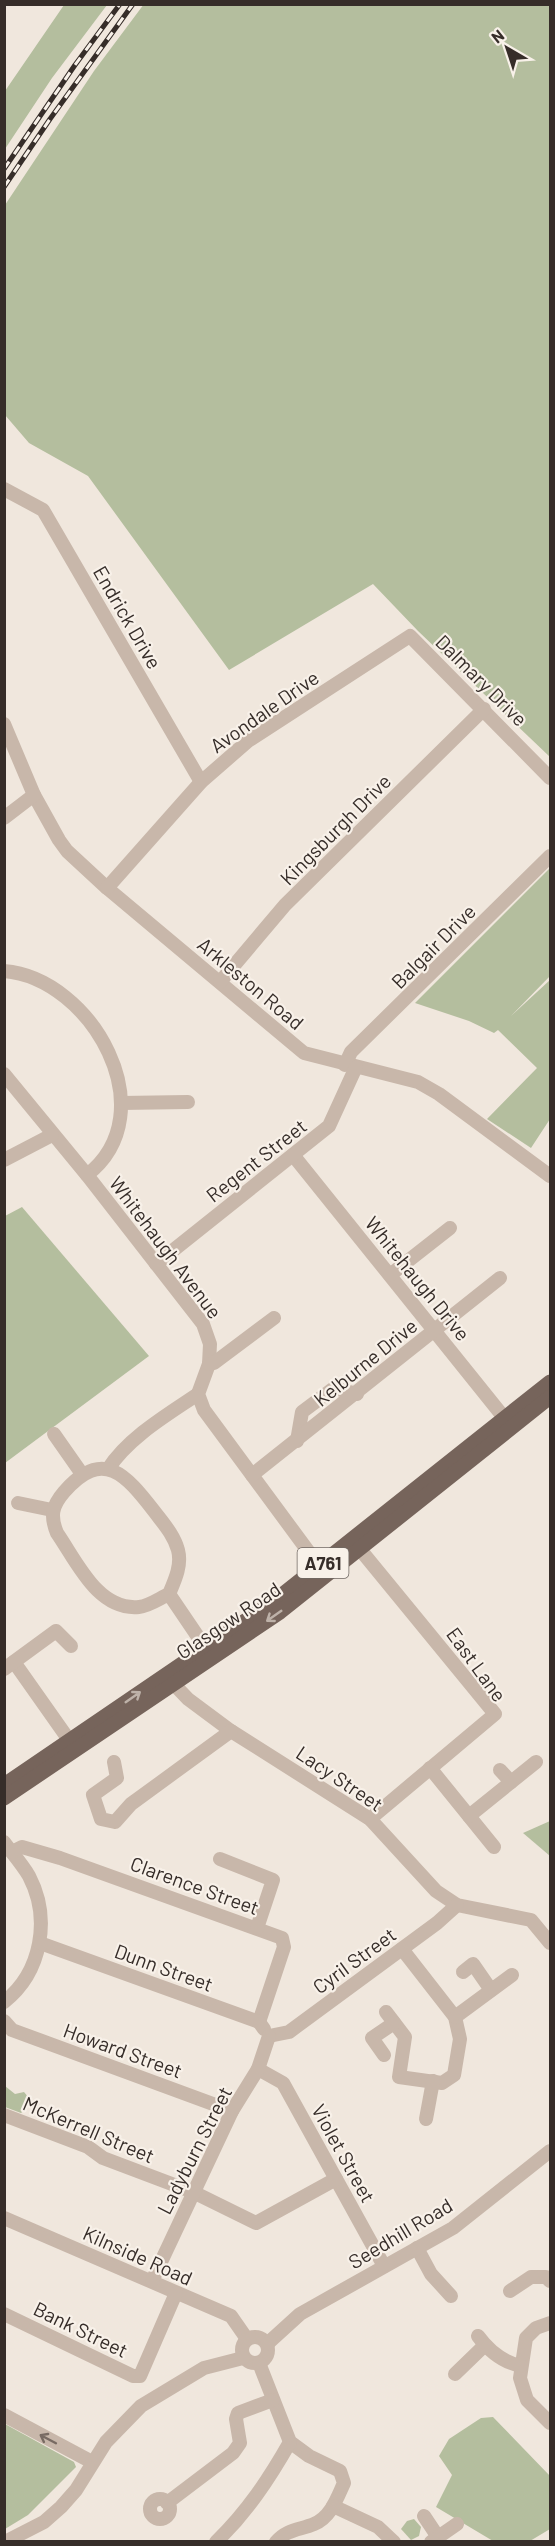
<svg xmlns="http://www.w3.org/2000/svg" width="555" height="2546" viewBox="0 0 555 2546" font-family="Barlow,sans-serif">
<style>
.green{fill:#b4be9e}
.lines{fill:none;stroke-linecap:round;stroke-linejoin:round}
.minor{stroke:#c8b7aa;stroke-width:14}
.major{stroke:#76645b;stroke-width:15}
.rail-casing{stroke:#362d29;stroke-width:5}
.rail{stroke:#f8f1e9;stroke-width:3;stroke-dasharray:9;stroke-linecap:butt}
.oneway{stroke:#beb2a9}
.oneway2{stroke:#786b63}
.labels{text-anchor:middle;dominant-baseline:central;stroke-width:4.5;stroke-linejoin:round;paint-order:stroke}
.shield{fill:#f8f1e9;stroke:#706863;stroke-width:1.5}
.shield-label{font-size:18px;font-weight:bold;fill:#362d29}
.street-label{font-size:20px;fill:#362d29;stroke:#f8f1e9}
</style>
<rect width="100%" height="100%" fill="#f0e7dd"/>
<!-- green -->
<g class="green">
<polygon points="144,4 550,5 550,757 418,631 373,584 229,670 88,476 29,443 5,415 5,205 94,71"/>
<polygon points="64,5 107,5 52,78 5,149 5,91"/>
<polygon points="550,868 550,976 511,1016 550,980 550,1119 531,1148 487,1119 537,1068 498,1030 494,1033 469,1021 415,1003"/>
<polygon points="22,1207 149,1356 5,1463 5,1216"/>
<polygon points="550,1821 550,1856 523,1833"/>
<polygon points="5,2086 15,2094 24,2092 29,2098 27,2108 21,2113 5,2107"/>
<polygon points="493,2417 550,2476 550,2529 530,2541 493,2541 436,2507 452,2475 439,2456 449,2439 481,2418"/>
<polygon points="5,2424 74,2462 76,2467 28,2515 5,2529"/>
<polygon points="414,2519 421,2527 419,2536 411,2540 401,2529 407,2521"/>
</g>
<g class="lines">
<!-- minor -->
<g class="minor">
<polyline points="4,489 43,510 201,782"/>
<polyline points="4,724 34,795 59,840 67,851 107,888 304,1053 418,1082 439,1094 550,1176"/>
<polyline points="4,818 34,795"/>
<polyline points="107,888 201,782 248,741 410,636 550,778"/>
<path d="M4,971C92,978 167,1113 87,1175"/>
<polyline points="220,982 285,905 484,709"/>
<polyline points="345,1065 351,1052 550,856"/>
<polyline points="4,1074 87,1175 203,1324 210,1344 209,1364 198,1394 204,1410 325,1574"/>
<polyline points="121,1103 188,1102"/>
<polyline points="293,1155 510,1425"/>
<polyline points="4,1160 52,1135"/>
<polyline points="156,1264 329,1126 356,1067"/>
<polyline points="390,1275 450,1228"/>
<polyline points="209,1364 214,1363 274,1318"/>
<polyline points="54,1434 82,1474"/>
<polyline points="297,1441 302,1412 334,1388 357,1394"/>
<path d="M108,1469C129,1437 167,1415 198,1394"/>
<polyline points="252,1475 500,1278"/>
<polyline points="18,1503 52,1510"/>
<polyline points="354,1542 495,1714 370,1819"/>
<path d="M169,1594C160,1598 149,1606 139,1607C98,1611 77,1562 57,1533C50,1516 52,1506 64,1492C103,1447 126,1475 154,1511C163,1523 174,1535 178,1550C182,1565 175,1580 169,1594L211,1656"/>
<polyline points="14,1662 69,1740"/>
<polyline points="4,1669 56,1631 71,1646"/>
<polyline points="166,1676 188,1699 231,1731 370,1819 436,1891 457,1905 531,1920 550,1943"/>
<polyline points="114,1762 117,1778 93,1795 101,1819 115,1822 131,1804 231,1731"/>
<polyline points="430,1768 494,1847"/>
<polyline points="500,1770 511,1782"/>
<polyline points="469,1816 536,1762"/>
<path d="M4,1842C12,1853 22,1864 29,1876C51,1918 42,1972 4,2002"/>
<polyline points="12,1852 22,1847 60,1858 282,1938 284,1947 259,2022"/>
<polyline points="220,1859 273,1880 257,1928"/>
<polyline points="40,1943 259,2022 264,2029"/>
<polyline points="463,1972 473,1964 491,1990"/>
<polyline points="386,2012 405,2037 399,2077 442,2083 454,2075 460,2039 455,2017 402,1949"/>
<polyline points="455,2017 512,1975"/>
<polyline points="4,2021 12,2030 232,2111"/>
<polyline points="269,2036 289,2032 437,1923 457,1905"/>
<polyline points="384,2055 372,2038 394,2023"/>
<polyline points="258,2069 283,2083 384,2266"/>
<polyline points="4,2115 88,2147 103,2158 193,2192 256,2223 336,2179"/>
<polyline points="426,2119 433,2081"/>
<polyline points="4,2218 231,2316 247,2339"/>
<polyline points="417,2248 431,2274 451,2296"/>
<polyline points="152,2281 232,2111 258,2069 269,2036"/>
<polyline points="510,2291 531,2277 546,2277 550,2281"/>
<polyline points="4,2314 133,2376 140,2376 176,2293"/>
<polyline points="550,2323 536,2328 526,2338 520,2378 527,2400 550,2423"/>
<path d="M478,2336C489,2351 502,2362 521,2366"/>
<circle cx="255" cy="2350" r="13"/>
<polyline points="267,2344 300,2314 453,2228 550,2151"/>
<path d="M259,2363L290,2442L309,2456L340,2471L344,2483C337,2498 331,2517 314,2524C300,2530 287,2529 276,2542"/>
<polyline points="455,2374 485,2345"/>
<polyline points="4,2415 92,2462"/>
<circle cx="160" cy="2509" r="10"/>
<polyline points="167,2503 233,2453 240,2443 236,2419 238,2413 273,2400"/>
<polyline points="333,2506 378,2527 394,2542"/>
<polyline points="424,2516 438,2537"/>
<polyline points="5,2542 44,2522 61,2507 76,2490 106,2442 141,2406 204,2368 243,2358"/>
<path d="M216,2542C247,2512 269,2479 290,2442"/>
<polyline points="431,2542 457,2524"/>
</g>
<!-- major -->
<g class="major">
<polyline points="4,1785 273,1602 550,1382"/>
<polyline points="4,1798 280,1612 550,1397"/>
</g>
<!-- rail casing -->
<g class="rail-casing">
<g id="rail">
<polyline points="4,169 75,65 120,4"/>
<polyline points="4,187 50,119 133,4"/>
</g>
</g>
<!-- rail -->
<use href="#rail" class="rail"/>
</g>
<!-- one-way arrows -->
<defs><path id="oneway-shaft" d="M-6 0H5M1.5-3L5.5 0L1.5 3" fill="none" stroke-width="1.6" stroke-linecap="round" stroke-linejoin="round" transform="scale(1.5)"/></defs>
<g class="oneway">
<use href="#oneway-shaft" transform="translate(274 1616) rotate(145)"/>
<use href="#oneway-shaft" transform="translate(133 1697) rotate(-35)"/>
</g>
<use class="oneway2" href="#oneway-shaft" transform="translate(48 2439) rotate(-152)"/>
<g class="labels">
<!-- shield labels -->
<rect class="shield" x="297.5" y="1548" width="51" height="30" rx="4.5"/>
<g class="shield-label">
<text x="323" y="1563">A761</text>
</g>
<!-- street labels -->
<g class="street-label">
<text transform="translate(128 617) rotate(60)">Endrick Drive</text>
<text transform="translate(482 680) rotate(45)">Dalmary Drive</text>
<text transform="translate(264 711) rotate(-35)">Avondale Drive</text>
<text transform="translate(335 829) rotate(-45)">Kingsburgh Drive</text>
<text transform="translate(433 946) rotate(-45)">Balgair Drive</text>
<text transform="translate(251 983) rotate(40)">Arkleston Road</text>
<text transform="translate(256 1160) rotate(-38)">Regent Street</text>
<text transform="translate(166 1247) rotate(53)">Whitehaugh Avenue</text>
<text transform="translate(418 1278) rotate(51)">Whitehaugh Drive</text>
<text transform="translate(365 1362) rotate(-39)">Kelburne Drive</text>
<text transform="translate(228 1620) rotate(-34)">Glasgow Road</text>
<text transform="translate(477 1664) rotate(54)">East Lane</text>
<text transform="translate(340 1778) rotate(34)">Lacy Street</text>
<text transform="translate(195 1885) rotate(20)">Clarence Street</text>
<text transform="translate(354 1960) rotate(-36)">Cyril Street</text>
<text transform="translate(164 1967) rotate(20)">Dunn Street</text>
<text transform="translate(123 2050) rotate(20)">Howard Street</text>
<text transform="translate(89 2129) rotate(23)">McKerrell Street</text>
<text transform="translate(194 2150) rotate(-63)">Ladyburn Street</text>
<text transform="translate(344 2153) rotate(61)">Violet Street</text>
<text transform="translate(400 2233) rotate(-31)">Seedhill Road</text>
<text transform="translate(138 2255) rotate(24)">Kilnside Road</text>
<text transform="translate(81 2329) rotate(26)">Bank Street</text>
</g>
</g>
<!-- border -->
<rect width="555" height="2546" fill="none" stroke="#362d29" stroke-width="12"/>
<!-- north arrow -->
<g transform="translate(507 48) rotate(321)" stroke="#f8f1e9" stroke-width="4.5" paint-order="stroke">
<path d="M0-4.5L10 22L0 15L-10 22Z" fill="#362d29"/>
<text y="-9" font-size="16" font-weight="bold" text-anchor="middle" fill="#362d29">N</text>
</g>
</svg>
